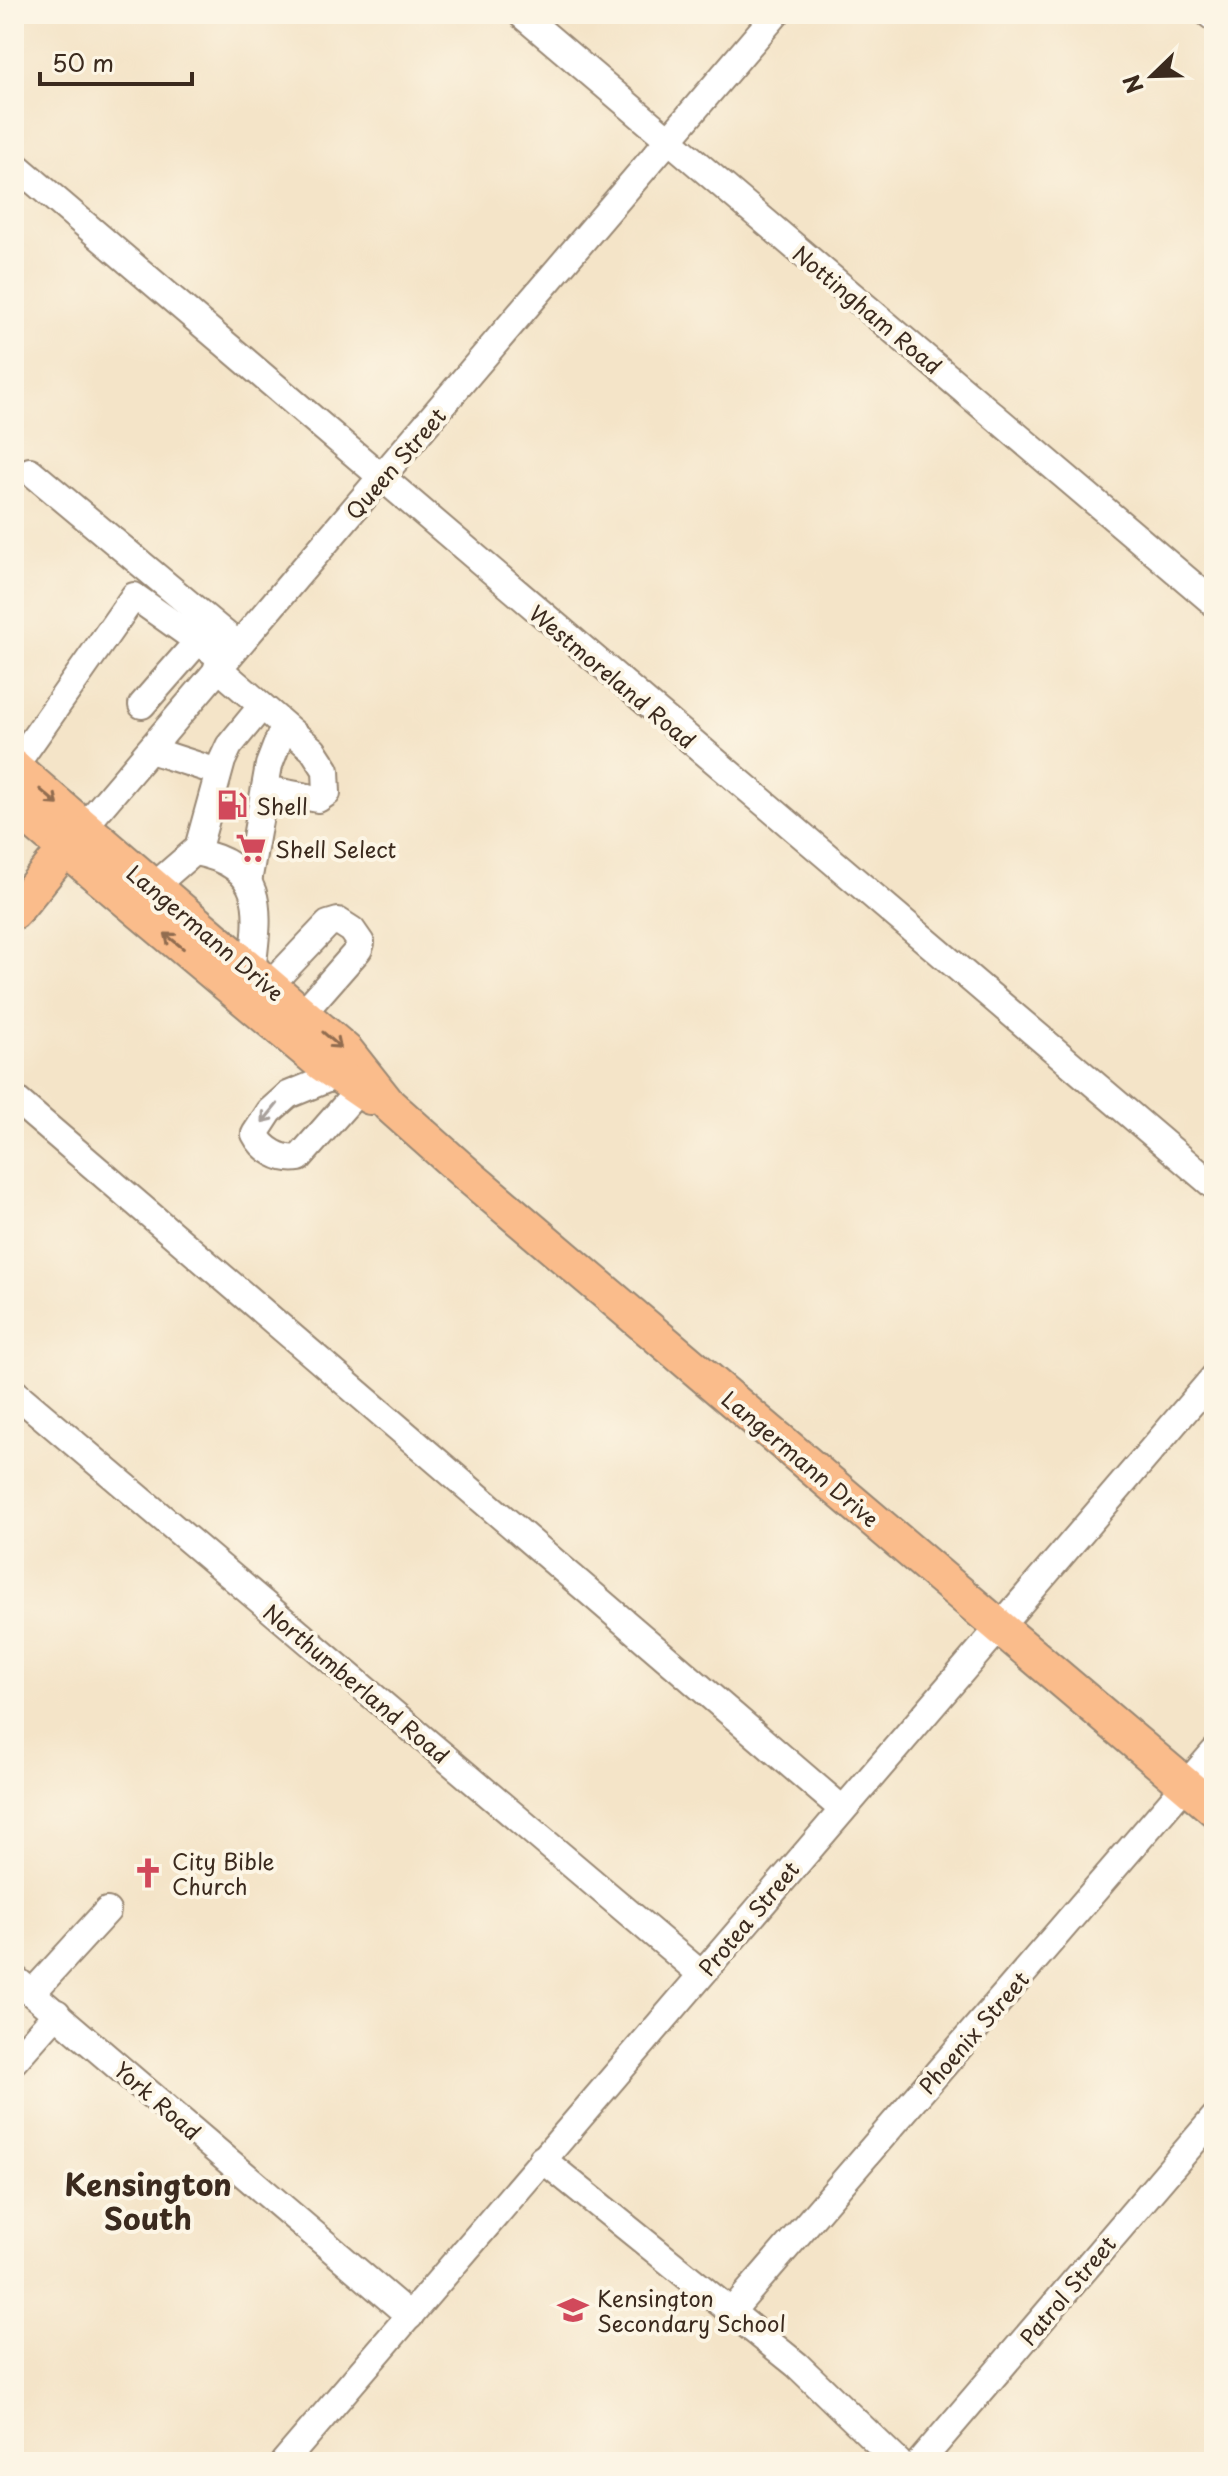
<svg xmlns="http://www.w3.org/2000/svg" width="1228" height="2476" viewBox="0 0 1228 2476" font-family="'Playpen Sans',sans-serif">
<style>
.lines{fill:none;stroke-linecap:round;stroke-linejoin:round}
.minor-casing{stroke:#988773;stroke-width:30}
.major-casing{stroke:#988773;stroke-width:38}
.minor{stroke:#fff;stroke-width:26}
.major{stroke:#fabc8b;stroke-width:34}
.oneway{stroke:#916c4f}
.oneway2{stroke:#a79f9a}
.labels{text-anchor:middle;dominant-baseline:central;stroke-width:8;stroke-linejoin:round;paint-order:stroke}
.street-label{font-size:22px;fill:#3b2a1e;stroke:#fcf5e5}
.poi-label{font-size:22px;fill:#3b2a1e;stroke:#fcf5e5;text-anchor:start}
.district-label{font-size:30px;font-weight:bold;fill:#3b2a1e;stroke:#fcf5e5}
</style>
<rect width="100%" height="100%" fill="#fcf5e5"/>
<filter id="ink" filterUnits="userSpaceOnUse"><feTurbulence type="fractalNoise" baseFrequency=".0125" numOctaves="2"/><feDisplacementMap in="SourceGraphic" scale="16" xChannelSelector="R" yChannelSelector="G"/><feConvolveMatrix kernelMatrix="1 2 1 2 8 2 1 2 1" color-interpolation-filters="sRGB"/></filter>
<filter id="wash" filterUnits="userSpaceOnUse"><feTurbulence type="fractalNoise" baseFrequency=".006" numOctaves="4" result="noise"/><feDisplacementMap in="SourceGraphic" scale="32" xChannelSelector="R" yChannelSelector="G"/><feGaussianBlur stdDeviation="1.8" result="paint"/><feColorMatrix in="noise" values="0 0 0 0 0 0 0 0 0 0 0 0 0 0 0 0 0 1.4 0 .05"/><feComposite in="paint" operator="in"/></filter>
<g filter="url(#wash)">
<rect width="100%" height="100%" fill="#f4e4c8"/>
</g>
<g filter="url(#ink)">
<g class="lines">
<!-- minor casing -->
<g class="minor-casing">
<g id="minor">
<polyline points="521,14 1214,603"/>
<polyline points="1209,14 1214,18"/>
<polyline points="14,164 1214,1186"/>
<polyline points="30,471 237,644"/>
<polyline points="217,667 313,750 326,770 327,793 318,799 265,789"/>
<polyline points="142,705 198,641"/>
<polyline points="150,750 218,772"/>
<polyline points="14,767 134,596 223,659"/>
<path d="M84,827C315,556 544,284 776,14"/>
<path d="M195,852C268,866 259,912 252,971"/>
<polyline points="248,882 269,765 284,726"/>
<polyline points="153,887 198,848 222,761 229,746 261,707"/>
<polyline points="269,986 328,924 338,921 352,930 361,943 359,949 302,1014"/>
<path d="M337,1075L288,1095L270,1111L255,1134C263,1150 282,1161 299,1158L358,1091"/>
<polyline points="14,1098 841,1808"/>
<polyline points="14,1392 701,1974"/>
<polyline points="14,1978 410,2316"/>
<polyline points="32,1993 107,1911"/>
<polyline points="14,2061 57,2013"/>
<polyline points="542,2159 797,2365 898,2462"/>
<polyline points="731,2312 1214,1752"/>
<polyline points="284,2462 1214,1377"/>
<polyline points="920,2462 1214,2118"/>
</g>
</g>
<!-- major casing -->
<g class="major-casing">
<g id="major">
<polyline points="14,767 347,1052 389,1105 471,1178 1214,1809"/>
<polyline points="14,806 322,1064 370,1097"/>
<polyline points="14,912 78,834"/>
</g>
</g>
<!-- minor -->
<use href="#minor" class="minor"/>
<!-- major -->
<use href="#major" class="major"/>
</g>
<!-- one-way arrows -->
<defs><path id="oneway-shaft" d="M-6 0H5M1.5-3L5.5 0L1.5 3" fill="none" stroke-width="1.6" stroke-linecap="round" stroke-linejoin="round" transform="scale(2)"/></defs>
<g class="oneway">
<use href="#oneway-shaft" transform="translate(49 797) rotate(41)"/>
<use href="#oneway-shaft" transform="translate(174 941) rotate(-141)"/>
<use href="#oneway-shaft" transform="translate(332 1040) rotate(41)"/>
</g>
<use class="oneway2" href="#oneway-shaft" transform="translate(270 1113) rotate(129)"/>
</g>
<!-- icons -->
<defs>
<g id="fuel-bare" transform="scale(2.4)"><path d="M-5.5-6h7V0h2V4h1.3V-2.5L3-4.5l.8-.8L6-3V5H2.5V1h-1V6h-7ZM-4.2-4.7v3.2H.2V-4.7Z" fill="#d1495b" stroke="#fcf5e5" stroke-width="2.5" paint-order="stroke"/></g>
<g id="supermarket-bare" transform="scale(2.4)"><path d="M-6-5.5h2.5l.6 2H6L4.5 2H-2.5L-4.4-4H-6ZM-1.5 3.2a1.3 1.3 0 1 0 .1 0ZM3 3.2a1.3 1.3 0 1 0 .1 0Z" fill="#d1495b" stroke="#fcf5e5" stroke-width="2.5" paint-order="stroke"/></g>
<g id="church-bare" transform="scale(2.4)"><path d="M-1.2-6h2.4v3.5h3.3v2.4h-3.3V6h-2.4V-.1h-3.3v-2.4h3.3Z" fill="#d1495b" stroke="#fcf5e5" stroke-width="2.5" paint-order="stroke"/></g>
<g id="school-bare" transform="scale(2.4)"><path d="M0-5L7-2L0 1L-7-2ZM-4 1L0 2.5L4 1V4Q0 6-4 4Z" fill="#d1495b" stroke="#fcf5e5" stroke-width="2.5" paint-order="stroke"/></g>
</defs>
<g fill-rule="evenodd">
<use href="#fuel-bare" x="232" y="805"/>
<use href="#supermarket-bare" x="251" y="848"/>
<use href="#church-bare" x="148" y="1873"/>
<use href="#school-bare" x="573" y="2310"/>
</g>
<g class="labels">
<!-- street labels -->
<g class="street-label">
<text transform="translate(868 309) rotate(40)">Nottingham Road</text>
<text transform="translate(395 463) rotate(-49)">Queen Street</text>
<text transform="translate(613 676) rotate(40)">Westmoreland Road</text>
<text transform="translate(206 932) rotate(40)">Langermann Drive</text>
<text transform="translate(801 1458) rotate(40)">Langermann Drive</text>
<text transform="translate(357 1683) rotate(40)">Northumberland Road</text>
<text transform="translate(748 1918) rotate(-50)">Protea Street</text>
<text transform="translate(973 2032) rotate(-49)">Phoenix Street</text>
<text transform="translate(158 2100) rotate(41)">York Road</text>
<text transform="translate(1067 2290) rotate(-50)">Patrol Street</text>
</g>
<!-- poi labels -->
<g class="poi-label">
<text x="256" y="805">Shell</text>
<text x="275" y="848">Shell Select</text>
<text x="172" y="1860">City Bible<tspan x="172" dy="25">Church</tspan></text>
<text x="597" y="2297">Kensington<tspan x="597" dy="25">Secondary School</tspan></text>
</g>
<!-- district labels -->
<g class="district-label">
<text x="148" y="2183">Kensington<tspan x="148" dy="34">South</tspan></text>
</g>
</g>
<!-- margin -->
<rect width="1228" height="2476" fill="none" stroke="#fcf5e5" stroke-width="48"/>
<!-- north arrow -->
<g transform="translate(1152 76) rotate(247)" stroke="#fcf5e5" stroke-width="6" paint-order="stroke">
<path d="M0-6L14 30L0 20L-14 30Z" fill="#3b2a1e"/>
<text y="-12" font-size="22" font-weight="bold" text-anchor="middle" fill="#3b2a1e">N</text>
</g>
<!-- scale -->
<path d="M40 72v12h152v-12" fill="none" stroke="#3b2a1e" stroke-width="4"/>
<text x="52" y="72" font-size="24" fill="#3b2a1e" stroke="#fcf5e5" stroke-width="6" paint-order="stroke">50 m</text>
</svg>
